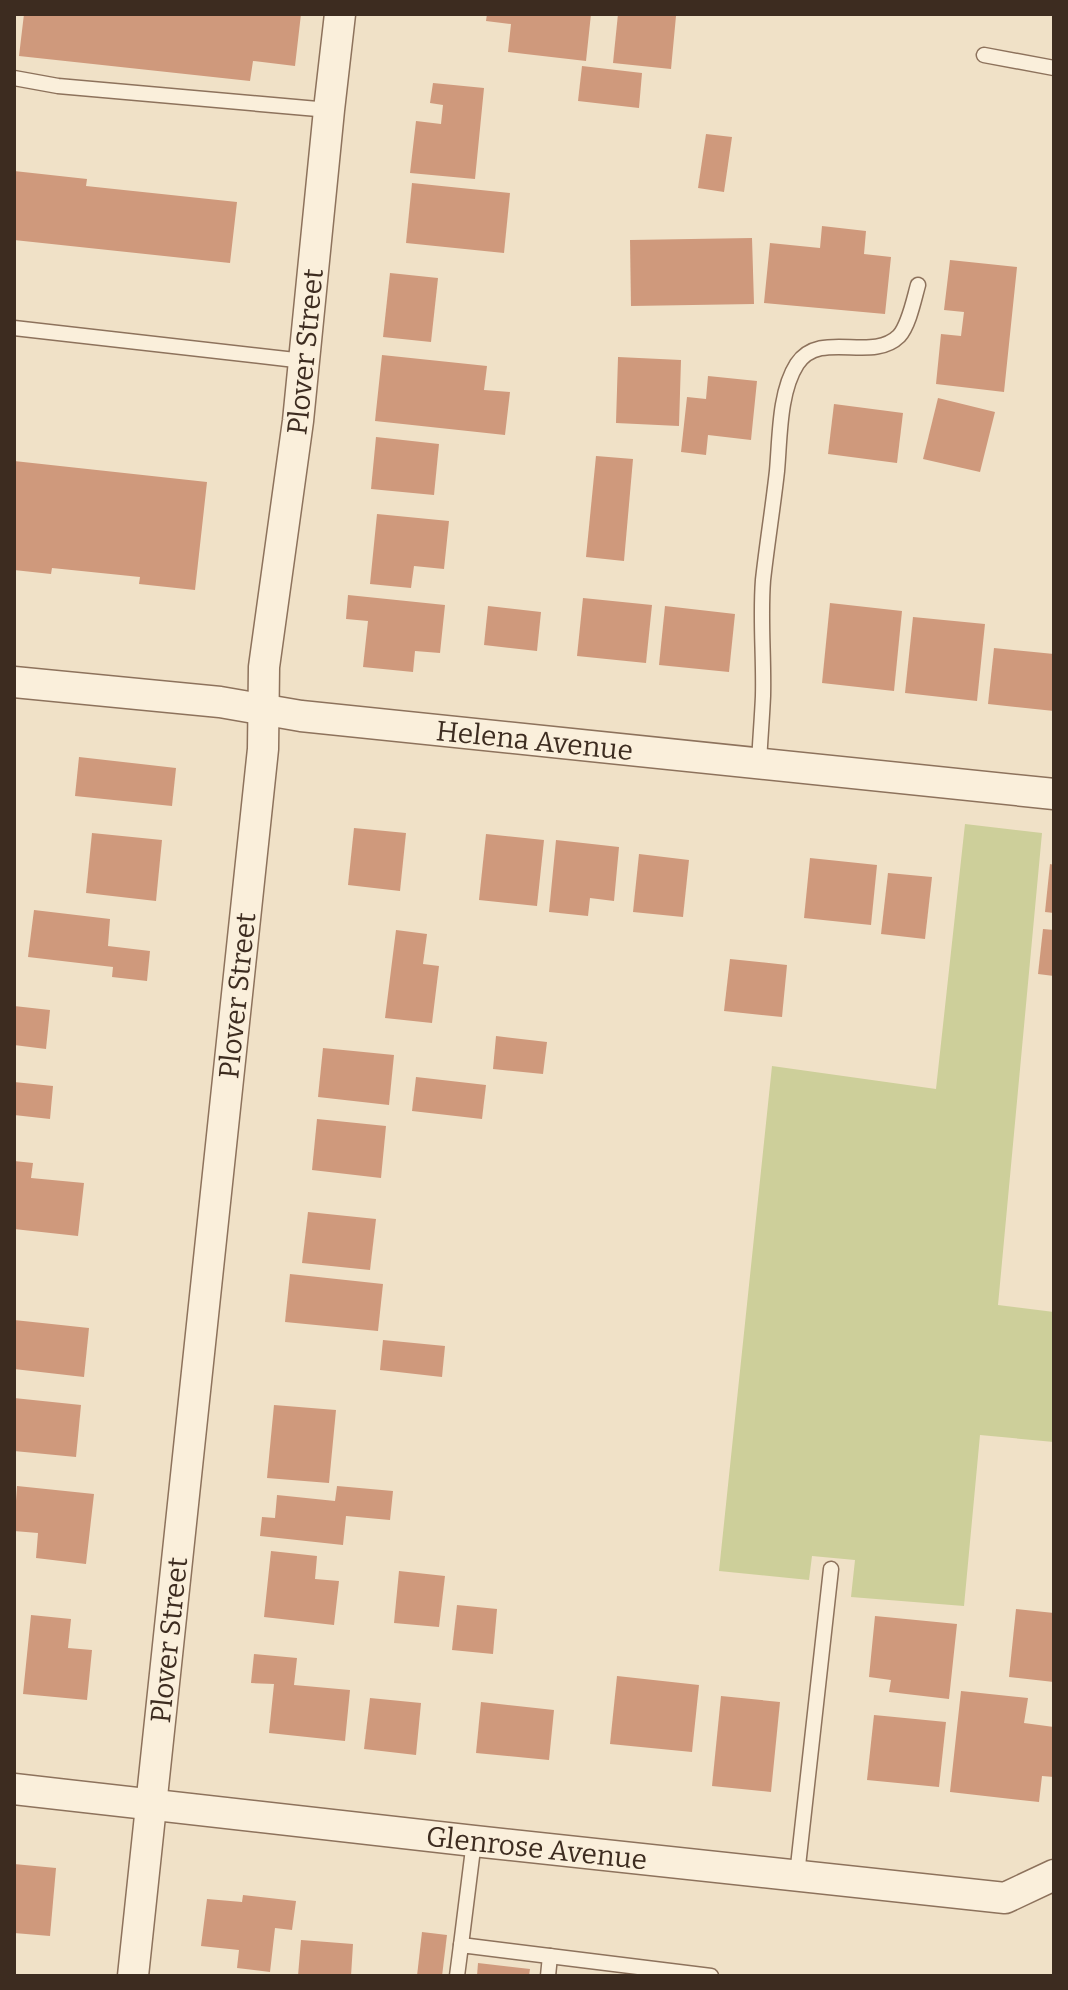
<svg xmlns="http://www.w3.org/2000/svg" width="1068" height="1990" viewBox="0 0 1068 1990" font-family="Bitter,serif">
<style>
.green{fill:#cdcf9a}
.building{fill:#cf997c}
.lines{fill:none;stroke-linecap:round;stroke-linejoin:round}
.service-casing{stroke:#8d725c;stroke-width:17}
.minor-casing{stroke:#8d725c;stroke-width:33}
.service{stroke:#faefdb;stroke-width:14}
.minor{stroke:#faefdb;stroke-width:30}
.labels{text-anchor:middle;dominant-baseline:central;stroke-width:7;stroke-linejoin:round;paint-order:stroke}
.street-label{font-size:28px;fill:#3d2c20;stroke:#f7ecd7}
</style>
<rect width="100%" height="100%" fill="#f0e1c7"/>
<!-- green -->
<polygon class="green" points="965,824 1042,833 998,1305 1054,1312 1054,1442 980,1435 964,1606 851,1597 855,1560 812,1556 809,1580 719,1571 772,1066 936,1089"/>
<!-- building -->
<g class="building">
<polygon points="24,14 301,14 295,66 253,61 250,81 19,56"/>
<polygon points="487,14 591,14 586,61 508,52 511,24 486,21"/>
<polygon points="618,14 676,16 671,69 613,63"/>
<polygon points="582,66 642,73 639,108 578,101"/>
<polygon points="433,83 484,88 475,179 410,173 416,121 441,124 443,105 430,103"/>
<polygon points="706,134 732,137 724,192 698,188"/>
<polygon points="14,171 87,179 86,186 237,202 230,263 14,240"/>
<polygon points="412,183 510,193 504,253 406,243"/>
<polygon points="822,226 866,231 864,254 891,257 885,314 764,303 770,243 820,248"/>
<polygon points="752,238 754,304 631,306 630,240"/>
<polygon points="950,260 1017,267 1004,392 936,384 941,334 961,336 964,312 944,310"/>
<polygon points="390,273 438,278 431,342 383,337"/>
<polygon points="382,355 487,366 484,390 510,392 505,435 375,421"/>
<polygon points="618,357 681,360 679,426 616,423"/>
<polygon points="708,376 757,381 751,440 708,435 706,455 681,452 687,397 706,399"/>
<polygon points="938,398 995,412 980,472 923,459"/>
<polygon points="834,404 903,413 897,463 828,454"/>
<polygon points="376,437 439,444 434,495 371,489"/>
<polygon points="596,456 633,459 624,561 586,557"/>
<polygon points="14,461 207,482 195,590 139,584 140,577 52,568 51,574 14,570"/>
<polygon points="377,514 449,521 444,569 414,566 411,588 370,584"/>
<polygon points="348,595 445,605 440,653 415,651 413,672 363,667 368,621 346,619"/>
<polygon points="583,598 652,605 646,663 577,656"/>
<polygon points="830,603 902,611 894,691 822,683"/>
<polygon points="488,606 541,612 537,651 484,645"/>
<polygon points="665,606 735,614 729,672 659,665"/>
<polygon points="913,617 985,624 977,701 905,693"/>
<polygon points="994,648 1054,654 1054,711 988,704"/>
<polygon points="79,757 176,768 172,806 75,796"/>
<polygon points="354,828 406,833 400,891 348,885"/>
<polygon points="92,833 162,840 156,901 86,893"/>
<polygon points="486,834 544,840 537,906 479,900"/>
<polygon points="556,840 619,847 614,901 590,898 588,916 549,912"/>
<polygon points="639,854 689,860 683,917 633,912"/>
<polygon points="810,858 877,865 871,925 804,918"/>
<polygon points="1050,864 1054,865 1054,913 1045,912"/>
<polygon points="888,873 932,877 925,939 881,934"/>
<polygon points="34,910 110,919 108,946 150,951 147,981 112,977 113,967 28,957"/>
<polygon points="1043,929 1054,930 1054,976 1038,974"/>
<polygon points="396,930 427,934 423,964 439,966 432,1023 385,1018"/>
<polygon points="730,959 787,965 782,1017 724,1011"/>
<polygon points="14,1006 50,1010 46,1049 14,1045"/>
<polygon points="496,1036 547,1042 543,1074 493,1069"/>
<polygon points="323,1048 394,1055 389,1105 318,1097"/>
<polygon points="416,1077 486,1085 482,1119 412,1111"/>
<polygon points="14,1082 53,1086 50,1119 14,1115"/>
<polygon points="317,1119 386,1126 381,1178 312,1170"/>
<polygon points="14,1161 33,1163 31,1178 84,1183 78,1236 14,1229"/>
<polygon points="308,1212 376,1219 370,1270 302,1263"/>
<polygon points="290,1274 383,1284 378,1331 285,1322"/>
<polygon points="14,1320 89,1328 84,1377 14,1369"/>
<polygon points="383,1340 445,1346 442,1377 380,1370"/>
<polygon points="14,1398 81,1405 76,1457 14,1451"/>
<polygon points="274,1405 336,1410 329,1483 267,1478"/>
<polygon points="17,1486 94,1494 86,1564 36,1558 38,1533 14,1531"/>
<polygon points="337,1486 393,1491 390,1520 346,1516 343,1545 260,1536 262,1517 275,1518 277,1495 335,1501"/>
<polygon points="271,1551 317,1556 315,1579 339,1581 334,1625 264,1617"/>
<polygon points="399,1571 445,1576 439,1627 394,1623"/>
<polygon points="457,1605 497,1609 493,1654 452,1650"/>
<polygon points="1016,1609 1054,1613 1054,1682 1009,1677"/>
<polygon points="31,1615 71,1619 68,1648 92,1650 87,1700 23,1694"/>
<polygon points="875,1616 957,1624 949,1699 889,1692 891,1680 869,1677"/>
<polygon points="254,1654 297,1658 294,1685 350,1690 345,1741 269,1733 274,1684 251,1683"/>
<polygon points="617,1676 699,1685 692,1752 610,1744"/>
<polygon points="961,1691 1028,1698 1024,1723 1054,1727 1054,1777 1042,1776 1039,1802 950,1792"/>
<polygon points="721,1696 780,1702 771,1792 712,1786"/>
<polygon points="370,1698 421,1703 416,1755 364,1749"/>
<polygon points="481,1702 554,1710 549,1760 476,1753"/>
<polygon points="874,1715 946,1722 939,1787 867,1780"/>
<polygon points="14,1864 56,1868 50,1936 14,1933"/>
<polygon points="243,1895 296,1901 292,1930 275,1928 270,1972 237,1968 239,1950 201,1946 207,1899 242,1902"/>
<polygon points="422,1932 447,1935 442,1976 417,1976"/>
<polygon points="301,1940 353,1944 351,1976 298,1976"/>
<polygon points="478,1963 530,1969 529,1976 477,1976"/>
</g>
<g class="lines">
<!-- service casing -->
<g class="service-casing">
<g id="service">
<polyline points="984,55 1054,68"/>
<polyline points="14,78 58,86 329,110"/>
<polyline points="14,328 304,361"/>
<path d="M759,764C760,741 762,719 763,696C764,657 760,619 763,580C767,544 773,507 777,471C780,437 779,392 797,364C820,329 872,363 899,336C909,325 914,299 918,285"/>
<polyline points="797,1875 831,1569"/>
<polyline points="461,1945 474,1841"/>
<polyline points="457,1976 461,1945 711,1976"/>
<polyline points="548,1976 550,1956"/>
</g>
</g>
<!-- minor casing -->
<g class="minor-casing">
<g id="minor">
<path id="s1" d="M14,682L220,702L301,716L1054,794"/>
<path id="s2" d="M14,1789L474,1841L1005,1898L1054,1875"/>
<path id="s3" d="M133,1976L263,749L264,667L298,421L329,110L340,14"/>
</g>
</g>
<!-- service -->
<use href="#service" class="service"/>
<!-- minor -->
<use href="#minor" class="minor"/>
</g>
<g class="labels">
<!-- street labels -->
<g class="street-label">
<text stroke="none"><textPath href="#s3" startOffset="1634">Plover Street</textPath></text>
<text stroke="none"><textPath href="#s1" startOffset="524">Helena Avenue</textPath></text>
<text stroke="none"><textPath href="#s3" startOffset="986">Plover Street</textPath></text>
<text stroke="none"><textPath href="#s3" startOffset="338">Plover Street</textPath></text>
<text stroke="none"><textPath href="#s2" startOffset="526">Glenrose Avenue</textPath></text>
</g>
</g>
<!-- border -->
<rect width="1068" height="1990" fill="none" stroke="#3d2c20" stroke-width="32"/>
</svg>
